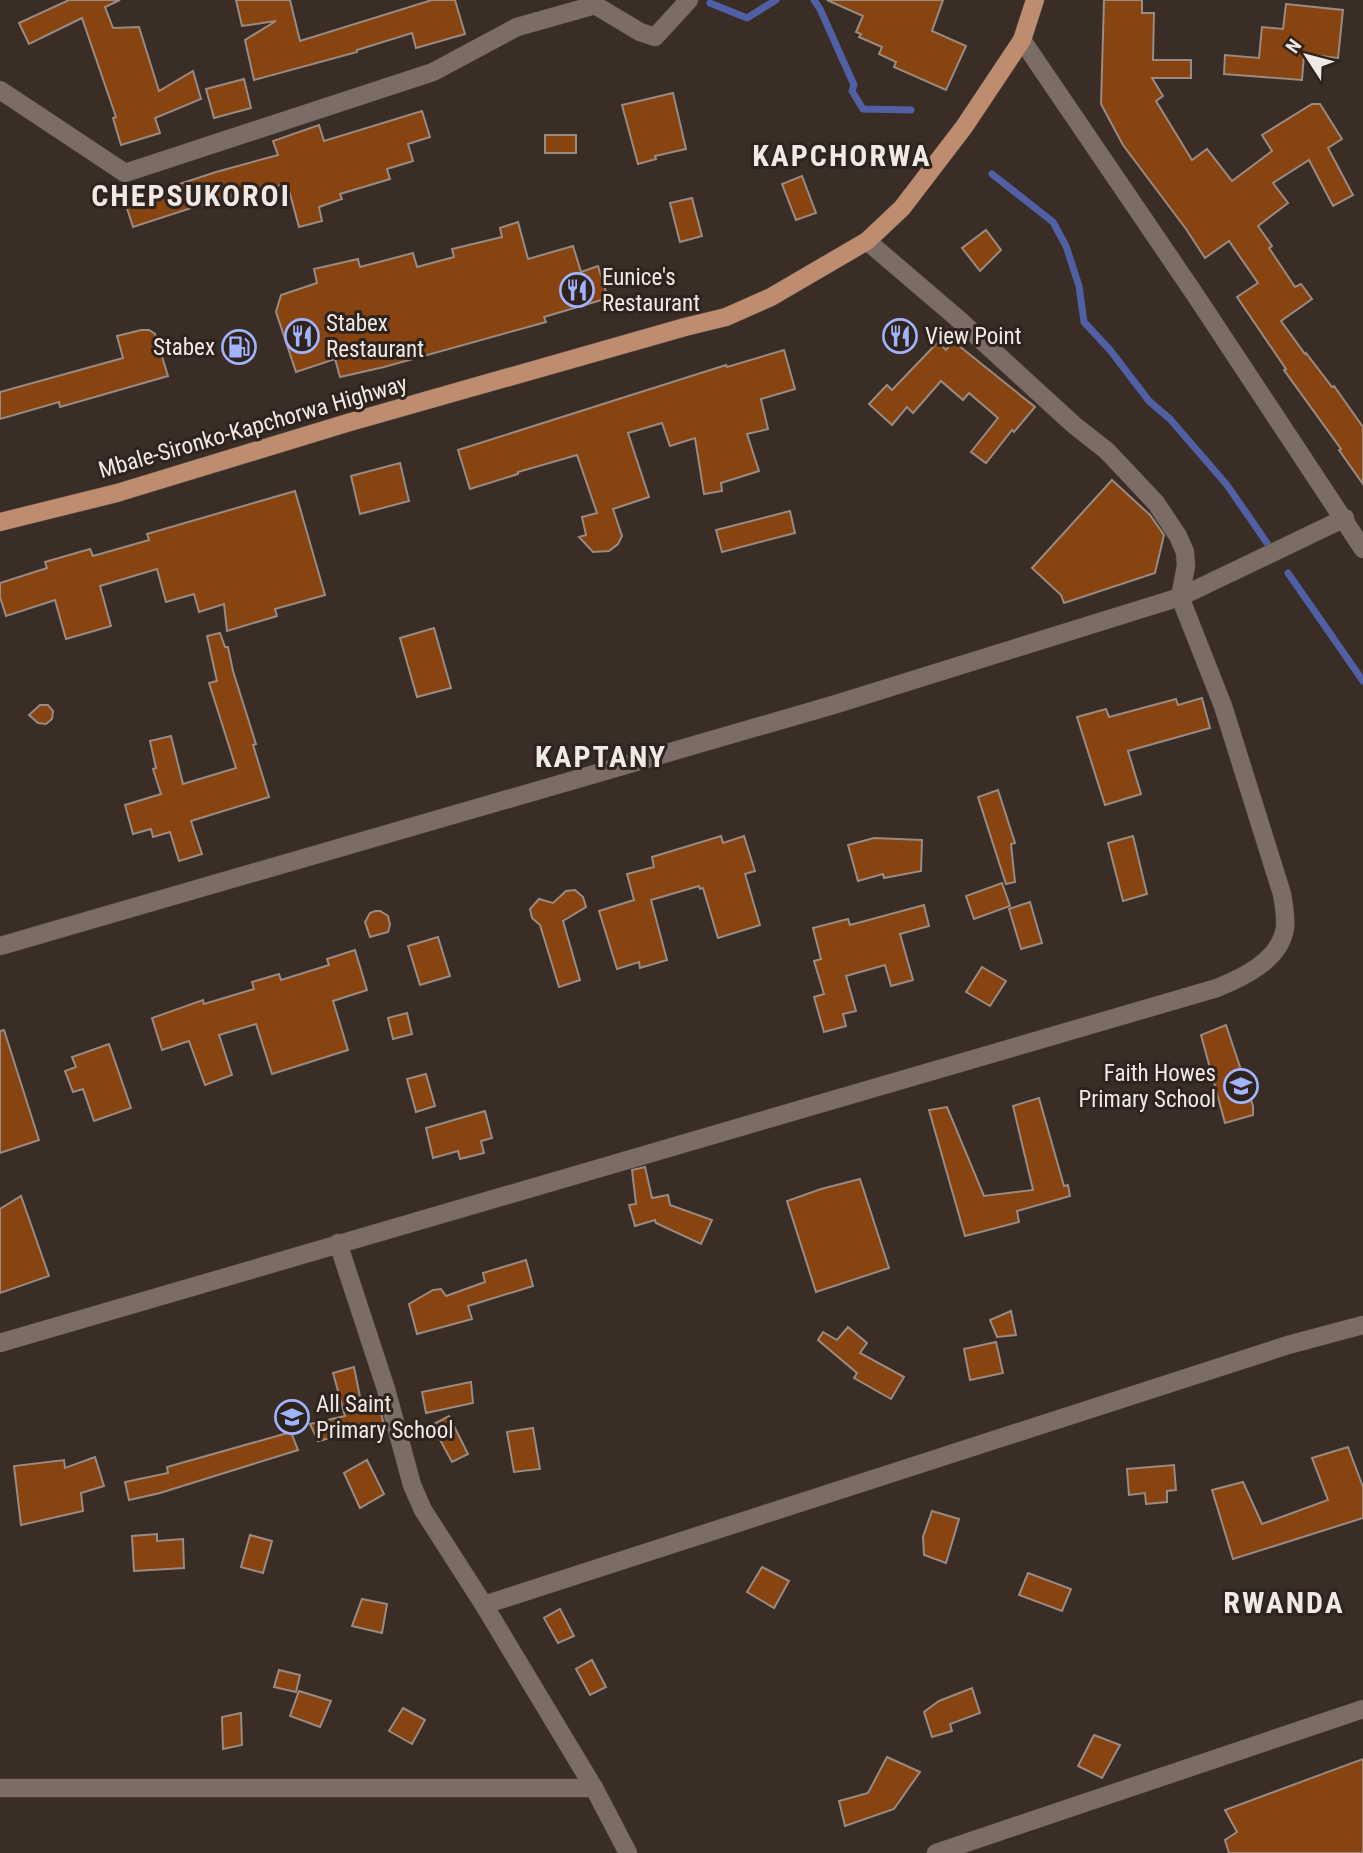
<svg xmlns="http://www.w3.org/2000/svg" width="1363" height="1853" viewBox="0 0 1363 1853" font-family="'Roboto Condensed',sans-serif">
<style>
.lines{fill:none;stroke-linecap:round;stroke-linejoin:round}
.stream{stroke:#515fa5;stroke-width:7}
.building{fill:#874310;stroke:#998a82;stroke-width:2}
.minor-casing{stroke:#564c46;stroke-width:19}
.primary-casing{stroke:#564c46;stroke-width:19}
.minor{stroke:#7b6d65;stroke-width:18}
.primary{stroke:#be8c6e;stroke-width:18}
.labels{text-anchor:middle;dominant-baseline:central;stroke-width:6;stroke-linejoin:round;paint-order:stroke}
.poi-label{font-size:23px;fill:#f1e9e4;stroke:#2f231d;text-anchor:start}
.street-label{font-size:23px;fill:#f1e9e4;stroke:#2f231d}
.district-label{font-size:30px;font-weight:bold;letter-spacing:2px;fill:#f1e9e4;stroke:#2f231d}
</style>
<rect width="100%" height="100%" fill="#392d26"/>
<g class="lines">
<!-- stream -->
<g class="stream">
<polyline points="814,0 820,9 854,85 852,91 863,109 911,110"/>
<polyline points="710,3 747,18 776,0"/>
<polyline points="992,174 1053,222 1066,246 1079,286 1084,322 1110,350 1149,401 1170,419 1227,485 1267,543"/>
<polyline points="1288,573 1363,681"/>
</g>
</g>
<!-- building -->
<g class="building">
<polygon points="69,0 120,0 105,7 113,28 139,27 159,91 193,71 201,99 155,118 160,133 121,145 113,118 116,117 82,18 29,44 19,23"/>
<polygon points="236,0 290,0 300,41 432,0 455,0 465,34 416,48 412,33 357,50 357,52 254,80 245,40 276,21 242,26"/>
<polygon points="827,0 943,0 932,31 966,46 946,90 894,67 896,62 879,54 882,47 859,37 861,34 856,32 863,16"/>
<polygon points="1104,0 1142,0 1142,13 1154,13 1153,60 1191,60 1191,78 1152,78 1163,96 1156,101 1192,160 1207,149 1232,181 1272,151 1262,135 1312,104 1320,104 1342,139 1328,148 1353,195 1333,206 1309,160 1273,183 1288,203 1258,226 1272,246 1269,248 1295,287 1301,284 1312,299 1281,321 1305,354 1306,353 1332,387 1334,386 1363,427 1363,484 1339,450 1341,449 1284,370 1286,369 1237,297 1258,283 1229,241 1205,258 1186,229 1123,145 1101,104"/>
<polygon points="1286,4 1343,10 1338,58 1304,54 1302,80 1224,74 1225,55 1259,58 1262,27 1283,29"/>
<polygon points="244,79 251,108 214,118 206,89"/>
<polygon points="673,93 686,149 655,156 656,159 638,164 622,105"/>
<polygon points="422,111 430,137 408,144 413,161 387,169 390,179 340,194 342,199 319,207 322,221 299,227 287,183 232,200 231,195 133,227 125,202 216,172 278,155 273,141 319,125 324,141"/>
<rect x="545" y="135" width="31" height="18"/>
<polygon points="802,176 816,213 796,220 782,184"/>
<polygon points="692,198 702,236 680,242 670,203"/>
<polygon points="518,222 528,259 573,246 581,272 598,266 608,298 544,317 546,322 384,367 340,377 335,359 296,372 276,312 281,295 317,283 314,269 358,259 360,267 413,253 417,267 454,257 452,249 502,237 500,228"/>
<polygon points="986,230 1001,250 980,271 962,248"/>
<polygon points="141,330 149,330 155,334 168,376 60,407 59,402 0,419 0,392 123,358 117,336"/>
<polygon points="953,341 1035,407 1014,432 1012,430 986,463 971,452 998,418 969,393 963,400 941,381 913,413 907,407 892,425 869,404 887,385 892,390 938,342 946,350"/>
<polygon points="784,350 795,389 761,399 768,429 747,434 759,471 721,483 722,491 704,494 695,438 670,446 662,423 628,433 649,497 613,509 622,536 618,544 609,551 593,552 579,537 586,535 582,517 597,513 577,455 518,472 518,474 470,489 458,450 726,365 727,367"/>
<polygon points="400,463 409,501 360,514 351,476"/>
<polygon points="1112,480 1150,515 1164,535 1155,573 1064,603 1061,595 1032,568"/>
<polygon points="295,491 325,595 275,609 277,616 227,631 224,604 199,612 194,594 166,602 157,569 100,586 111,626 66,639 55,600 6,616 0,597 0,583 47,568 45,562 90,549 93,556 149,540 147,534"/>
<polygon points="790,511 795,533 722,552 716,530"/>
<polygon points="434,628 451,688 417,697 400,638"/>
<polygon points="220,633 225,647 228,647 233,671 256,744 253,745 269,797 191,821 202,854 179,861 170,832 153,837 151,829 133,834 125,805 161,794 153,769 156,768 150,741 171,736 183,784 236,768 209,683 217,681 207,636"/>
<polygon points="1202,698 1210,728 1128,751 1141,794 1105,805 1077,717 1106,709 1109,717 1176,699 1178,705"/>
<polygon points="40,705 48,705 53,711 52,719 46,724 38,723 29,715"/>
<polygon points="998,790 1015,843 1011,844 1015,882 1006,884 978,797"/>
<polygon points="721,836 723,843 744,836 755,871 745,874 760,925 718,938 703,888 700,889 699,886 651,900 667,960 640,968 639,962 617,969 599,911 634,900 627,874 654,867 652,857"/>
<polygon points="1133,836 1147,894 1123,901 1108,843"/>
<polygon points="874,838 922,840 921,871 884,878 883,874 858,881 848,845"/>
<polygon points="1002,883 1010,906 974,919 966,896"/>
<polygon points="575,890 583,897 586,907 563,921 580,980 559,987 540,925 532,918 530,909 539,899 553,903 566,891"/>
<polygon points="1030,902 1042,943 1021,949 1009,909"/>
<polygon points="924,905 929,926 900,934 913,980 891,986 885,965 846,976 856,1011 843,1014 846,1026 824,1032 814,997 824,994 814,961 821,959 813,928 848,919 850,925"/>
<polygon points="375,911 380,911 388,916 390,925 388,932 370,937 365,922 370,913"/>
<polygon points="438,937 450,976 420,985 408,946"/>
<polygon points="355,950 367,990 333,1001 348,1050 272,1074 256,1024 219,1035 232,1075 205,1085 189,1041 162,1050 152,1018 203,1000 204,1004 254,989 252,982 279,974 281,980 329,965 327,959"/>
<polygon points="982,967 1006,981 990,1006 966,992"/>
<polygon points="407,1013 412,1034 393,1039 388,1018"/>
<polygon points="1226,1025 1253,1106 1253,1115 1225,1123 1201,1035"/>
<polygon points="4,1030 39,1140 0,1153 0,1031"/>
<polygon points="109,1044 131,1108 94,1121 83,1089 73,1092 65,1071 76,1067 72,1057"/>
<polygon points="426,1074 435,1106 416,1112 407,1079"/>
<polygon points="1039,1098 1064,1186 1068,1185 1070,1196 1017,1211 1019,1222 965,1236 929,1110 947,1107 984,1196 1033,1190 1013,1106"/>
<polygon points="485,1111 492,1138 481,1141 484,1153 460,1159 458,1151 433,1158 426,1128"/>
<polygon points="645,1167 652,1198 668,1195 670,1205 712,1220 701,1244 656,1223 655,1220 635,1226 629,1205 636,1204 632,1170"/>
<polygon points="860,1179 889,1268 816,1292 787,1201 821,1189"/>
<polygon points="21,1196 49,1276 0,1293 0,1209"/>
<polygon points="526,1260 533,1286 468,1306 472,1319 417,1334 409,1304 433,1290 441,1289 446,1296 485,1282 483,1273"/>
<polygon points="1011,1311 1016,1335 997,1337 990,1320"/>
<polygon points="848,1327 867,1343 860,1353 904,1377 891,1399 854,1378 857,1373 818,1340 823,1332 837,1340"/>
<polygon points="996,1342 1003,1373 970,1380 964,1349"/>
<polygon points="354,1367 363,1412 380,1409 384,1425 318,1441 310,1424 345,1416 333,1373"/>
<polygon points="471,1382 473,1403 426,1413 422,1392"/>
<polygon points="449,1416 468,1454 452,1462 432,1425"/>
<polygon points="533,1428 540,1469 514,1472 507,1432"/>
<polygon points="291,1432 298,1450 160,1493 129,1500 125,1482 168,1473 167,1467"/>
<polygon points="1348,1447 1363,1487 1363,1518 1233,1559 1212,1490 1243,1482 1262,1524 1328,1500 1312,1458"/>
<polygon points="95,1457 104,1486 81,1493 83,1511 21,1525 14,1466 64,1460 65,1468"/>
<polygon points="367,1460 384,1494 360,1508 344,1473"/>
<polygon points="1174,1465 1176,1490 1167,1491 1167,1502 1146,1504 1145,1493 1129,1495 1127,1469"/>
<polygon points="932,1511 959,1519 946,1563 924,1555 923,1537"/>
<polygon points="157,1534 157,1541 183,1539 184,1568 134,1571 132,1536"/>
<polygon points="250,1535 272,1541 263,1573 241,1567"/>
<polygon points="762,1567 789,1581 774,1608 747,1592"/>
<polygon points="1028,1573 1071,1589 1062,1611 1019,1595"/>
<polygon points="362,1599 387,1604 382,1633 352,1626"/>
<polygon points="560,1609 574,1636 558,1643 544,1618"/>
<polygon points="592,1660 606,1687 590,1695 576,1669"/>
<polygon points="279,1670 300,1675 296,1692 274,1687"/>
<polygon points="972,1688 980,1713 950,1724 952,1731 932,1737 924,1712 939,1701"/>
<polygon points="299,1691 331,1701 320,1727 290,1716"/>
<polygon points="403,1708 425,1720 412,1744 389,1731"/>
<polygon points="241,1713 242,1745 223,1749 222,1717"/>
<polygon points="1094,1735 1120,1745 1102,1778 1078,1766"/>
<polygon points="887,1757 920,1772 894,1809 845,1826 839,1801 868,1793"/>
<polygon points="1363,1759 1363,1853 1229,1853 1225,1840 1237,1832 1225,1810"/>
</g>
<g class="lines">
<!-- minor casing -->
<g class="minor-casing">
<g id="minor">
<polyline points="1022,40 1196,296 1363,549"/>
<polyline points="0,90 125,173 433,72 517,27 595,5 640,32 655,37 689,0"/>
<polyline points="0,946 833,705 1180,597 1345,518"/>
<polyline points="338,1243 386,1389 412,1485 423,1510 484,1605 594,1788 628,1853"/>
<path d="M0,1343L1217,988C1244,977 1280,960 1285,928C1286,917 1284,905 1282,894L1223,706L1180,597L1186,566L1185,552L1178,536L1156,503L1107,451L1074,425L956,317L867,241"/>
<polyline points="484,1605 1288,1345 1363,1325"/>
<polyline points="0,1788 594,1788"/>
<polyline points="936,1853 1363,1709"/>
</g>
</g>
<!-- primary casing -->
<g class="primary-casing">
<polyline id="primary" points="0,522 117,493 347,423 685,327 726,317 771,297 867,241 902,208 964,127 1022,40 1035,0"/>
</g>
<!-- minor -->
<use href="#minor" class="minor"/>
<!-- primary -->
<use href="#primary" class="primary"/>
</g>
<!-- icons -->
<defs>
<g id="restaurant-ring" transform="scale(1.75)"><circle r="9.5" fill="#2f231d" stroke="#a1b3fd" stroke-width="1.5"/><path d="M-5-6h1v4h1v-4h1v4h1v-4h1v5L-1.5 .5V6h-2V.5L-5-1ZM5-6V6H3V1.5H1.5Q1.5-4 5-6Z" fill="#a1b3fd"/></g>
<g id="fuel-ring" transform="scale(1.75)"><circle r="9.5" fill="#2f231d" stroke="#a1b3fd" stroke-width="1.5"/><path d="M-5.5-6h7V0h2V4h1.3V-2.5L3-4.5l.8-.8L6-3V5H2.5V1h-1V6h-7ZM-4.2-4.7v3.2H.2V-4.7Z" fill="#a1b3fd"/></g>
<g id="school-ring" transform="scale(1.75)"><circle r="9.5" fill="#2f231d" stroke="#a1b3fd" stroke-width="1.5"/><path d="M0-5L7-2L0 1L-7-2ZM-4 1L0 2.5L4 1V4Q0 6-4 4Z" fill="#a1b3fd"/></g>
</defs>
<g fill-rule="evenodd">
<use href="#restaurant-ring" x="577" y="290"/>
<use href="#restaurant-ring" x="302" y="336"/>
<use href="#restaurant-ring" x="900" y="336"/>
<use href="#fuel-ring" x="239" y="347"/>
<use href="#school-ring" x="1241" y="1086"/>
<use href="#school-ring" x="292" y="1417"/>
</g>
<g class="labels">
<!-- poi labels -->
<g class="poi-label">
<text x="602" y="277">Eunice's<tspan x="602" dy="26">Restaurant</tspan></text>
<text x="326" y="323">Stabex<tspan x="326" dy="26">Restaurant</tspan></text>
<text x="925" y="336">View Point</text>
<text x="215" y="347" text-anchor="end">Stabex</text>
<text x="1216" y="1073" text-anchor="end">Faith Howes<tspan x="1216" dy="26">Primary School</tspan></text>
<text x="316" y="1404">All Saint<tspan x="316" dy="26">Primary School</tspan></text>
</g>
<!-- street labels -->
<g class="street-label">
<text transform="translate(253 427) rotate(-16)">Mbale-Sironko-Kapchorwa Highway</text>
</g>
<!-- district labels -->
<g class="district-label">
<text x="842" y="155">KAPCHORWA</text>
<text x="191" y="195">CHEPSUKOROI</text>
<text x="601" y="756">KAPTANY</text>
<text x="1284" y="1602">RWANDA</text>
</g>
</g>
<!-- north arrow -->
<g transform="translate(1307 56) rotate(306)" stroke="#2f231d" stroke-width="5" paint-order="stroke">
<path d="M0-5L12 26L0 18L-12 26Z" fill="#f1e9e4"/>
<text y="-10" font-size="19" font-weight="bold" text-anchor="middle" fill="#f1e9e4">N</text>
</g>
</svg>
